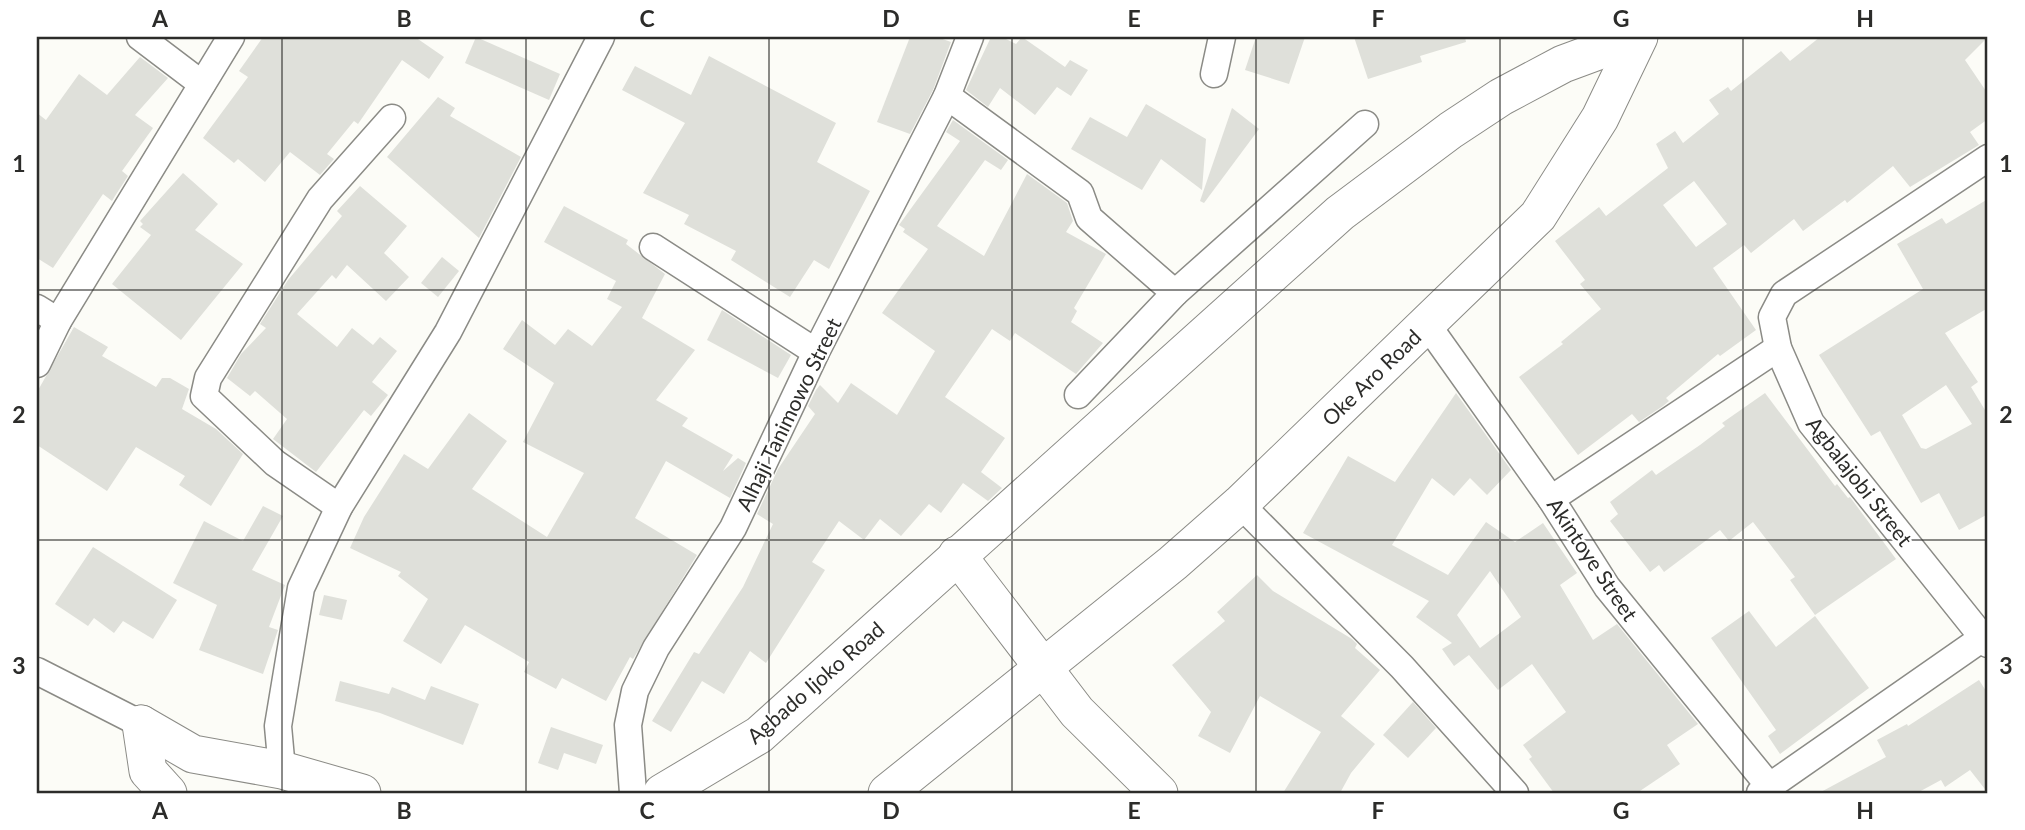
<svg xmlns="http://www.w3.org/2000/svg" width="2025" height="830" viewBox="0 0 2025 830" font-family="Lato,sans-serif">
<style>
.building{fill:#dfe0da;fill-rule:evenodd}
.lines{fill:none;stroke-linecap:round;stroke-linejoin:round}
.minor-casing{stroke:#8b8b86;stroke-width:29}
.secondary-casing{stroke:#8b8b86;stroke-width:39}
.minor{stroke:#fff;stroke-width:26}
.secondary{stroke:#fff;stroke-width:37}
.grid{fill:none;stroke:#2c2c2a;stroke-width:2;stroke-opacity:0.55}
.labels{text-anchor:middle;dominant-baseline:central;stroke-width:5;stroke-linejoin:round;paint-order:stroke}
.street-label{font-size:21px;fill:#2c2c2a;stroke:#fff}
.neatline{fill:none;stroke:#2c2c2a;stroke-width:2.5}
.grid-label{font-size:23px;text-anchor:middle;font-weight:bold;fill:#2c2c2a}
</style>
<rect width="100%" height="100%" fill="#fcfcf7"/>
<!-- building -->
<g class="building">
<polygon points="263,37 415,37 444,57 429,79 402,60 358,124 354,121 327,154 334,159 320,175 290,152 265,182 238,159 234,163 203,138 248,77 239,71"/>
<polygon points="476,37 560,74 549,100 465,63"/>
<polygon points="910,37 937,37 951,42 933,90 910,134 877,122"/>
<polygon points="991,37 1002,37 1016,44 1022,37 1065,67 1070,60 1088,70 1071,96 1057,87 1035,115 1000,88 988,107 966,90"/>
<polygon points="1256,37 1305,37 1289,84 1245,70"/>
<polygon points="1354,37 1465,37 1466,42 1420,56 1422,62 1368,79"/>
<path d="M1820,37H1988L1965,60L1988,94V119L1970,132L1979,145L1910,187L1893,166L1847,203L1845,200L1803,231L1794,219L1751,253L1744,245L1713,268L1756,330L1720,356L1718,354L1666,398L1669,401L1663,406L1639,422L1632,414L1578,455L1519,377L1563,344L1561,342L1601,309L1580,284L1585,280L1555,241L1599,207L1606,216L1668,168L1656,144L1675,131L1683,143L1719,114L1709,100L1728,87L1731,91L1781,51L1790,61ZM1694,181L1727,224L1696,247L1663,205Z"/>
<polygon points="709,56 836,123 817,162 870,191 829,269 814,260 790,297 731,260 736,251 684,224 689,215 643,193 685,123 622,90 635,66 691,95"/>
<polygon points="140,57 168,78 135,115 153,128 122,171 128,176 115,196 112,201 103,194 53,268 37,258 37,113 46,120 79,74 107,95"/>
<polygon points="438,97 455,108 450,116 521,157 479,238 387,157"/>
<polygon points="1146,104 1206,139 1202,190 1161,159 1142,190 1071,149 1090,117 1127,137"/>
<polygon points="1232,108 1259,129 1204,203 1200,201"/>
<polygon points="953,120 1008,160 1001,170 985,160 937,226 984,256 1027,174 1067,203 1073,221 1066,232 1106,254 1074,308 1077,311 1071,322 1103,343 1076,374 1015,333 1010,341 992,329 945,397 1005,438 981,472 1002,488 988,501 963,483 941,513 929,504 901,536 880,519 864,540 839,521 812,562 825,570 766,663 750,651 724,694 702,681 671,732 652,721 694,652 699,654 743,587 773,524 757,514 778,469 815,414 808,406 816,390 820,385 838,403 851,383 897,415 935,351 882,313 928,249 903,232 905,229 899,225 960,141 946,132"/>
<polygon points="183,173 218,204 195,230 243,264 181,340 112,284 151,235 140,227 143,224 140,221"/>
<polygon points="360,186 407,226 384,253 409,277 386,301 347,265 336,279 332,275 297,314 337,347 352,328 373,345 380,337 397,351 372,382 388,395 371,416 364,410 316,472 273,439 287,419 255,391 250,396 227,378 241,354 266,328 260,324 288,280 342,216 337,211"/>
<path d="M1988,199V308L1945,333L1978,382L1971,387L1988,415V514L1959,530L1939,493L1921,503L1880,431L1871,436L1819,355L1923,289L1897,244L1942,218L1946,224ZM1946,385L1972,424L1926,449L1921,448L1902,415Z"/>
<polygon points="564,206 628,240 626,244 665,274 642,318 695,350 656,400 688,418 682,426 733,455 723,471 738,458 746,463 730,498 666,461 635,518 697,555 633,659 630,657 606,701 562,678 556,689 524,672 529,662 465,625 441,664 403,641 428,599 398,576 401,572 350,548 364,517 404,454 428,469 469,413 507,441 472,489 547,537 584,473 523,442 554,383 503,349 522,320 555,345 568,329 592,346 622,307 607,299 616,281 544,242"/>
<polygon points="442,257 459,271 438,297 421,283"/>
<polygon points="722,310 791,355 778,378 707,340"/>
<polygon points="74,327 108,347 102,356 156,387 162,378 170,378 189,389 182,409 216,429 243,454 211,506 179,485 185,476 136,447 107,491 37,445 37,392"/>
<path d="M1456,393L1511,470L1487,495L1470,478L1454,496L1432,478L1392,545L1448,575L1486,522L1515,542L1543,523L1577,573L1560,585L1593,640L1617,624L1698,724L1667,745L1680,764L1637,793H1554L1529,759L1532,757L1523,745L1566,712L1532,664L1498,690L1469,655L1454,666L1442,649L1452,643L1416,617L1429,601L1303,533L1348,456L1395,482ZM1490,571L1521,617L1480,648L1457,615Z"/>
<polygon points="1765,393 1835,486 1837,484 1848,498 1850,497 1896,559 1815,615 1790,580 1795,577 1753,522 1729,541 1720,530 1664,572 1659,565 1650,572 1610,521 1618,514 1610,502 1652,470 1656,475 1700,445 1725,426 1722,423"/>
<polygon points="263,506 283,516 252,570 285,585 269,627 278,630 263,674 199,650 217,605 173,583 204,521 243,541"/>
<polygon points="93,547 177,600 153,639 123,621 114,633 94,618 88,626 55,604"/>
<polygon points="1257,575 1273,591 1352,639 1357,644 1355,648 1380,670 1341,716 1375,744 1351,773 1340,793 1283,793 1321,732 1260,696 1230,753 1198,736 1211,712 1172,665 1225,621 1217,612"/>
<polygon points="324,595 347,600 342,620 319,615"/>
<polygon points="1749,611 1776,647 1815,616 1869,688 1780,754 1768,736 1776,730 1711,638"/>
<polygon points="1979,680 1988,694 1988,793 1970,770 1945,787 1941,780 1917,793 1819,793 1886,757 1877,740 1907,724 1908,726"/>
<polygon points="340,681 389,694 392,687 425,700 431,686 479,704 463,745 380,713 335,701"/>
<polygon points="1413,702 1436,728 1408,758 1383,735"/>
<polygon points="551,727 603,745 596,764 564,753 558,770 538,763"/>
</g>
<g class="lines">
<!-- minor casing -->
<g class="minor-casing">
<g id="minor">
<polyline points="140,37 202,84"/>
<polyline points="1214,74 1222,37"/>
<polyline points="947,96 1080,193 1089,218 1175,293 1078,395"/>
<polyline points="1988,158 1784,294 1772,317 1778,348 1811,423 1988,644"/>
<polyline points="653,247 816,352"/>
<polyline points="1175,293 1365,124"/>
<polyline points="37,308 58,321"/>
<polyline points="1426,323 1551,499 1607,587 1770,787"/>
<polyline points="37,364 58,321 231,37"/>
<polyline points="1551,499 1778,348"/>
<polyline points="1240,504 1402,667 1515,793"/>
<polyline points="339,507 275,463 204,396 208,378 320,199 392,118"/>
<polyline points="37,671 141,724"/>
<polyline points="282,770 278,726 301,588 339,507 448,332 601,37"/>
<polyline points="633,793 628,725 635,691 656,648 733,528 816,352 947,96 970,37"/>
<polyline points="1760,793 1984,637"/>
</g>
</g>
<!-- secondary casing -->
<g class="secondary-casing">
<g id="secondary">
<polyline points="957,555 1077,712 1159,793"/>
<polyline points="141,724 193,754 282,770 362,793"/>
<polyline points="141,724 148,771 168,793"/>
<polyline points="662,793 759,735 1340,213 1451,130 1501,97 1563,64 1636,37"/>
<polyline points="887,793 1173,563 1240,504 1538,216 1600,118 1639,37"/>
</g>
</g>
<!-- minor -->
<use href="#minor" class="minor"/>
<!-- secondary -->
<use href="#secondary" class="secondary"/>
</g>
<!-- grid -->
<path class="grid" d="M282,37V793M526,37V793M769,37V793M1012,37V793M1256,37V793M1500,37V793M1743,37V793M37,290H1988M37,540H1988"/>
<g class="labels">
<!-- street labels -->
<g class="street-label">
<text transform="translate(1371 377) rotate(-44)">Oke Aro Road</text>
<text transform="translate(788 414) rotate(-64)">Alhaji Tanimowo Street</text>
<text transform="translate(1860 481) rotate(52)">Agbalajobi Street</text>
<text transform="translate(1593 559) rotate(56)">Akintoye Street</text>
<text transform="translate(815 682) rotate(-41)">Agbado Ijoko Road</text>
</g>
</g>
<!-- border -->
<rect width="2025" height="830" fill="none" stroke="#ffffff" stroke-width="77"/>
<rect x="38" y="38" width="1948" height="754" class="neatline"/>
<g class="grid-label">
<text x="160" y="27">A</text>
<text x="404" y="27">B</text>
<text x="647" y="27">C</text>
<text x="891" y="27">D</text>
<text x="1134" y="27">E</text>
<text x="1378" y="27">F</text>
<text x="1621" y="27">G</text>
<text x="1865" y="27">H</text>
<text x="19" y="172">1</text>
<text x="2006" y="172">1</text>
<text x="19" y="423">2</text>
<text x="2006" y="423">2</text>
<text x="19" y="674">3</text>
<text x="2006" y="674">3</text>
<text x="160" y="819">A</text>
<text x="404" y="819">B</text>
<text x="647" y="819">C</text>
<text x="891" y="819">D</text>
<text x="1134" y="819">E</text>
<text x="1378" y="819">F</text>
<text x="1621" y="819">G</text>
<text x="1865" y="819">H</text>
</g>
</svg>
